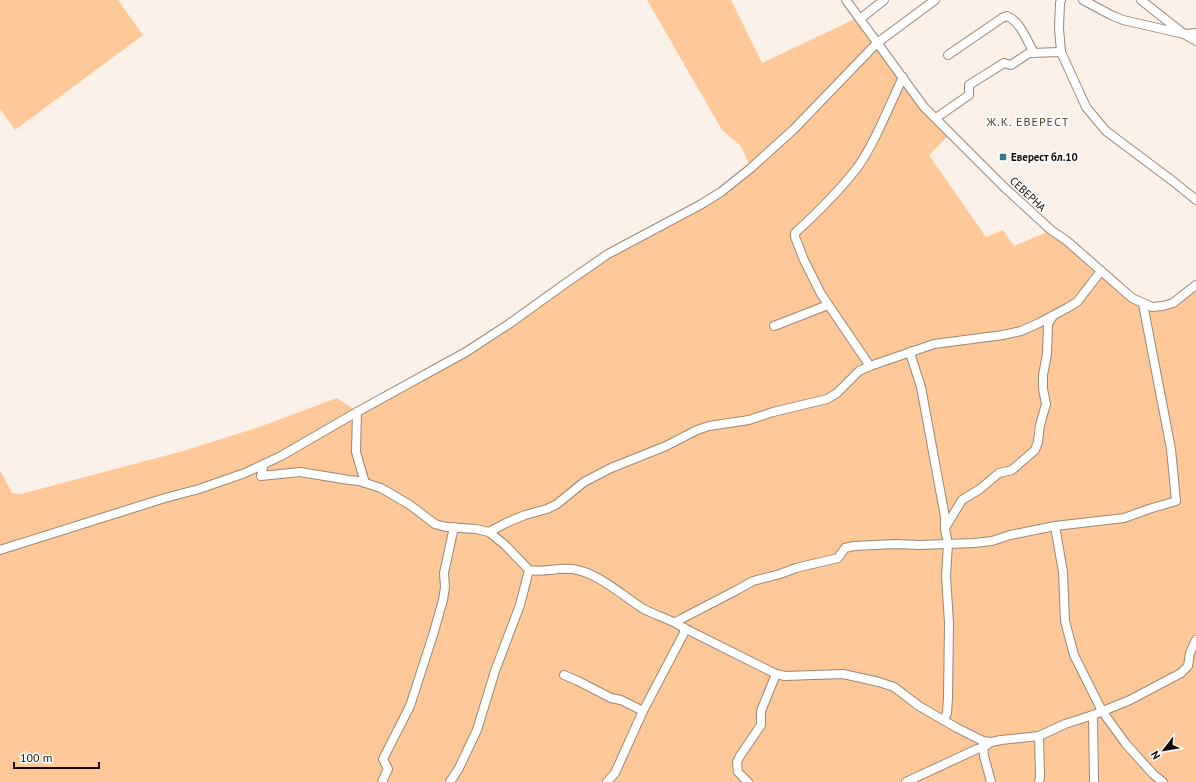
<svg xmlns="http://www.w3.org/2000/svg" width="1196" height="782" viewBox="0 0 1196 782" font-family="'PT Sans',sans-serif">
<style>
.green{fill:#fec899}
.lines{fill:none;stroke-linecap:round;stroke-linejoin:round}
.minor-casing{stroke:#9d8673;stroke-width:10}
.minor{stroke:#fff;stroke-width:8}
.poi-dot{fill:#337986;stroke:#fff;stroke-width:1.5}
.labels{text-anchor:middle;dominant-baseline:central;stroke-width:3.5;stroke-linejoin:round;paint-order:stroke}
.poi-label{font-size:11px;font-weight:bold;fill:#150d06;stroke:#fff;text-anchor:start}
.street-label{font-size:11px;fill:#150d06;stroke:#fff}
.neighbourhood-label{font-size:12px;letter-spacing:1px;fill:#564230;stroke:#fff}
</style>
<rect width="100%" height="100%" fill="#fbf1e9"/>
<!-- green -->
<g class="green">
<polygon points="0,0 118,0 143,35 15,130 0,109"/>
<polygon points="647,0 731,0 762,63 859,17 924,107 951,133 929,155 986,237 1003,230 1014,246 1051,230 1132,298 1163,306 1196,285 1196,782 0,782 0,470 12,493 21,494 183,451 259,427 337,398 358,412 466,352 566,283 658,228 751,168 741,146 722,130"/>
</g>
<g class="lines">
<!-- minor casing -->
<g class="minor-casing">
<g id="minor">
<polyline points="846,0 924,107 1004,187 1051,230 1067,241 1132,298 1152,307 1163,306 1173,303 1196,285"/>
<polyline points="1061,0 1060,3 1059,28 1061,52 1086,107 1106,131 1174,182 1196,200"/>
<polyline points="1083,0 1111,15 1123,20 1184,34 1196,33"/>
<polyline points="1141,0 1184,34 1196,41"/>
<polyline points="860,19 884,0"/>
<path d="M948,55L1002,18L1007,16C1021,22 1027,41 1034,53"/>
<polyline points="936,118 969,95 969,85 1004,63 1011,65 1029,53 1061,52"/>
<polyline points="774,326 828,305"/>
<polyline points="912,351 911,356 921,387 945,517 945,529 948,544 946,576 949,623 948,698 947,713 944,720"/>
<path d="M870,366L821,294L804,260L795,237V233C817,213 839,191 857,168C875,143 889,106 903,77"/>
<polyline points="357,412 356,452 365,483"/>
<path d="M264,464L261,476L300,472L349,480L359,481L381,488L410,505L435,524L446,527L476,529L489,532L505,545L529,570C543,573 558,567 572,569C597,572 622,595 642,608C656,616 671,619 684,628L776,674L785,676L843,674L879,682L894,687L919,706L957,728L983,741L991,742"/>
<polyline points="1055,526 1063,572 1065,621 1074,655 1102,711 1126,744 1153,774 1163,782"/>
<polyline points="945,528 962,500 980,489 999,473 1012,470 1035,450 1038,442 1040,425 1046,404 1043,389 1043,375 1047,354 1048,324 1053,316"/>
<polyline points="489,532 506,523 525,515 547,509 557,504 584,482 611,468 666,446 697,430 709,426 749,420 773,412 827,399 837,393 859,371 870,366 934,344 1003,335 1021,331 1039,323 1067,308 1077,302 1101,271"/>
<polyline points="0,550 165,498 199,489 245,473 281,456 357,412 466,352 509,324 566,283 608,254 700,205 721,192 751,168 794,129 877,43 935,0"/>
<polyline points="676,622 681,619 737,590 753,581 780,574 796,568 838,558 845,548 854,546 895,544 920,545 974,543 992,541 1010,535 1055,526 1124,518 1149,509 1176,501 1171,449 1143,304"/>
<polyline points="564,675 578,681 611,698 621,700 643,711"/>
<polyline points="1093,715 1094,782"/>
<polyline points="1039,736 1040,776 1039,782"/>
<polyline points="983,742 984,756 991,782"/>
<polyline points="382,782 388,769 383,759 410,706 433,635 443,600 445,587 444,573 454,527"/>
<polyline points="450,782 459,768 477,730 495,671 520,605 529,570"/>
<polyline points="607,782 615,773 643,711 684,633 684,628"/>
<polyline points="748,782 738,772 737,762 740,756 761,725 761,711 776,674"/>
<polyline points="906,782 977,749 984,747 991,742 1001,740 1039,736 1065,724 1093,715 1130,700 1181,673 1188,666 1190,653 1196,640"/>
</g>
</g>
<!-- minor -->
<use href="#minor" class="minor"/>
</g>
<!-- markers -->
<rect class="poi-dot" x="999" y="153" width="8" height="8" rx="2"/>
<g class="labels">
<!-- poi labels -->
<g class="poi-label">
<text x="1011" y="157">Еверест бл.10</text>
</g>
<!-- street labels -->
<g class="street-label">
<text transform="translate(1028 194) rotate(43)">СЕВЕРНА</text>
</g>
<!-- neighbourhood labels -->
<g class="neighbourhood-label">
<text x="1028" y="121">Ж.К. ЕВЕРЕСТ</text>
</g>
</g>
<!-- north arrow -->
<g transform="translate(1164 750) rotate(239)" stroke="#ffffff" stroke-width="3" paint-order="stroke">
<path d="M0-3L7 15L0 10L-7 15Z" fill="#150d06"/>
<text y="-6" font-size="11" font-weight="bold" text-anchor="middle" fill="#150d06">N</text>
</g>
<!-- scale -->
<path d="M14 762v6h85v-6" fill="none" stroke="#150d06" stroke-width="2"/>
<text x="20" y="762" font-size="12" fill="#150d06" stroke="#ffffff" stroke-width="3" paint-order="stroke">100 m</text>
</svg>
